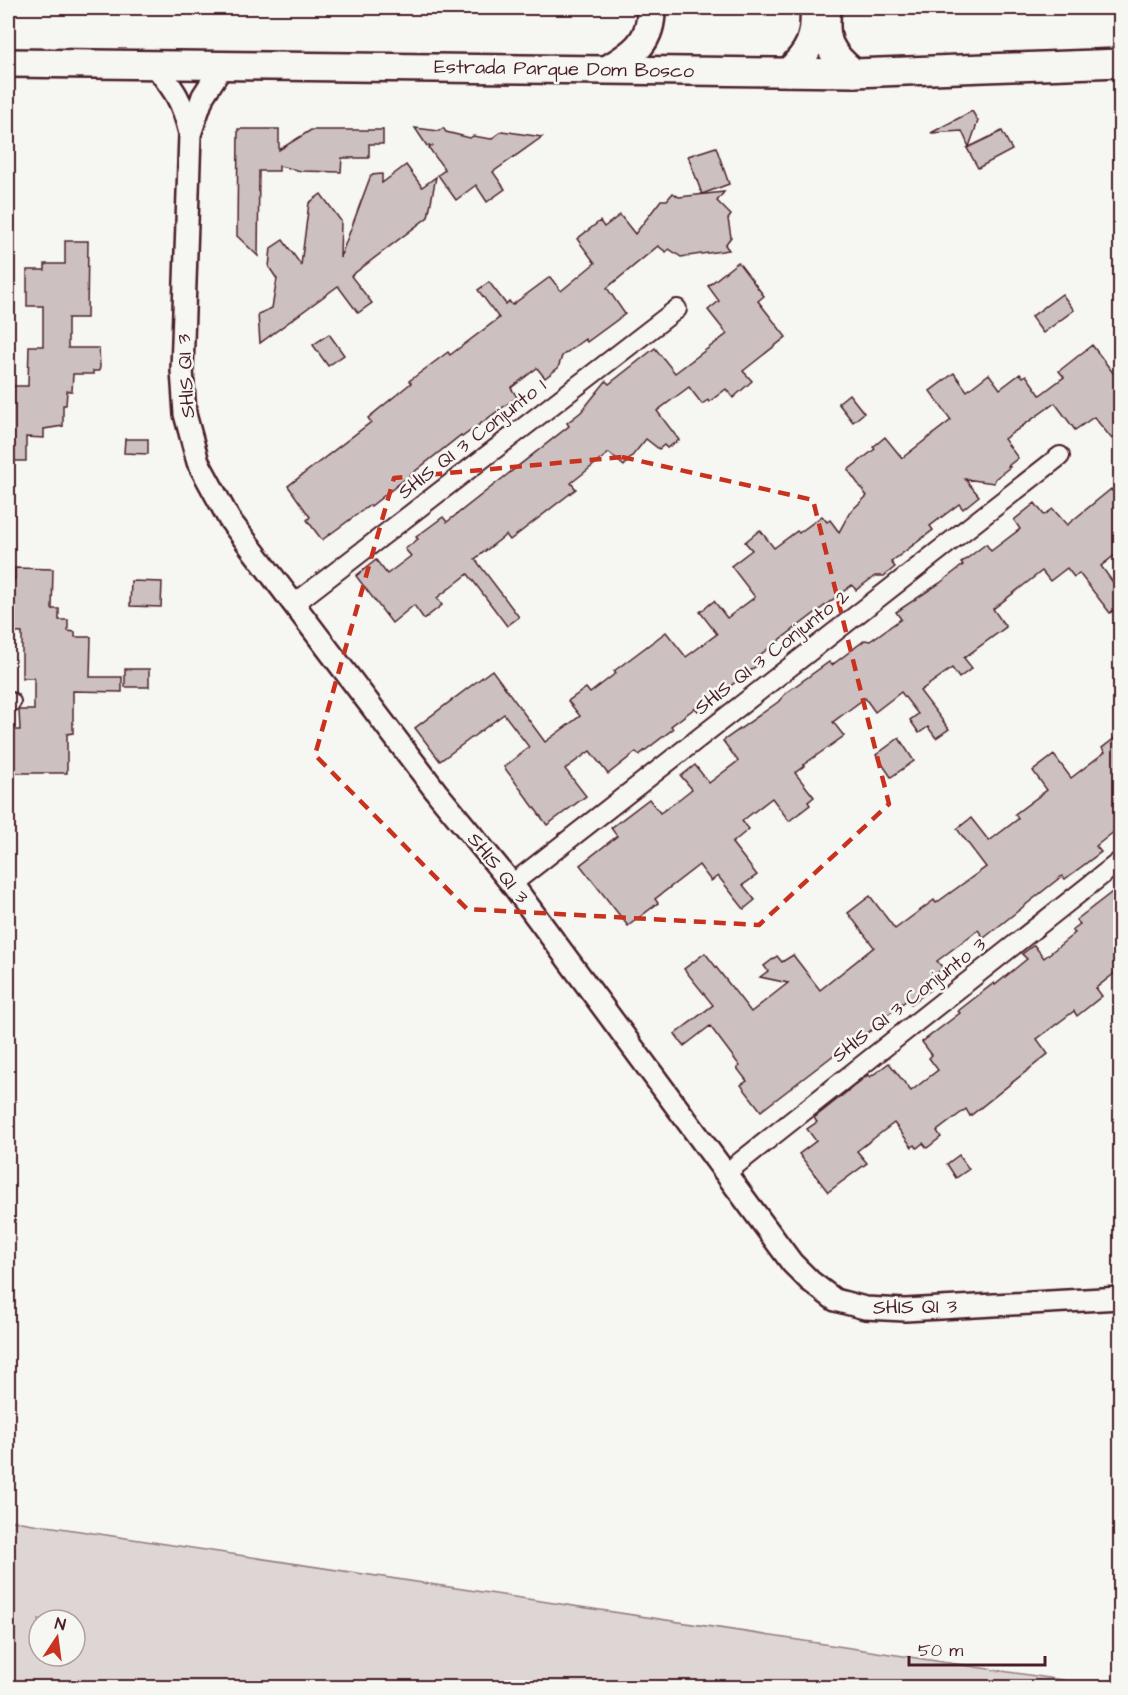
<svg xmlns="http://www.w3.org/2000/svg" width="1128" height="1695" viewBox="0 0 1128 1695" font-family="'Architects Daughter',sans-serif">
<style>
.green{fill:#ddd6d5;stroke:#947a80;stroke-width:1.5;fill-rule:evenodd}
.building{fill:#ccc1c0;stroke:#4a1f2b;stroke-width:1.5}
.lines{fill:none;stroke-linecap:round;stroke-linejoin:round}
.minor-casing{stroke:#4a1f2b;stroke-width:22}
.tertiary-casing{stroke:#4a1f2b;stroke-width:26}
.primary-casing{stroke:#4a1f2b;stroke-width:32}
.minor{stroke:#f6f6f2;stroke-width:18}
.tertiary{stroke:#f6f6f2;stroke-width:21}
.primary{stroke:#f6f6f2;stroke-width:27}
.marked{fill:none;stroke:#c8321e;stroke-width:4.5;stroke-dasharray:12 8;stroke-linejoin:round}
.labels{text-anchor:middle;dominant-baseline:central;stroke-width:5;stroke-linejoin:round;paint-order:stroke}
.street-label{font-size:20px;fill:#4a1f2b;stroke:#f6f6f2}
</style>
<rect width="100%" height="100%" fill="#f6f6f2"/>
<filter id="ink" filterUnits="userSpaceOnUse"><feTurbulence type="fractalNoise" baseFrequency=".0167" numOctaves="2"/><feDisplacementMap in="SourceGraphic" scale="12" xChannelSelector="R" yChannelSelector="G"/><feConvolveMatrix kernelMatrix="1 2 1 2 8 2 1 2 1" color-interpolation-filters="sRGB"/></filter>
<g filter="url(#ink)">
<!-- green -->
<path class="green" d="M8,1520L27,1523L1108,1687H8ZM39,1620H75V1656H39Z"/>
<!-- building -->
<g class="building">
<polygon points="972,111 978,121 969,147 962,131 931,133"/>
<polygon points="415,128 439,131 443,128 446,132 470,138 473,136 491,139 502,131 542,137 493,172 505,189 487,202 476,185 456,200 438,175 445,170 429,148 432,146 427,146"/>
<polygon points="238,129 279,129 279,150 311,130 383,130 383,144 369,144 369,158 342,158 341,172 301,171 279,166 279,171 259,171 258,256 237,236"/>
<polygon points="1002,131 1012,150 978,168 967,148"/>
<polygon points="716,147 729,184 702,194 688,156"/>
<polygon points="406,165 422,187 436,177 428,217 351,276 372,303 358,313 338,286 260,343 258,314 272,308 277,279 269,267 271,248 283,240 301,265 309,203 321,194 341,221 340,258 371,175 382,174 382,183"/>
<polygon points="724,192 717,201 731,215 728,219 731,237 725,245 729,250 681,257 669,249 666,252 658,246 607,288 625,314 587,342 585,339 562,356 558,368 545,378 537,368 511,388 517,397 462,437 461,435 371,506 370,505 322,540 307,520 310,517 288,486 371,422 368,418 411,383 409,381 448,352 450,355 499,318 478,290 489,282 506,304 509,301 512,305 550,277 561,291 595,263 577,239 600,221 604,227 620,215 635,234 661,200 667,200 673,193 679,197"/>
<polygon points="65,241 88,241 87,318 68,318 68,348 99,348 100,367 99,371 93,371 93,374 73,374 72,391 67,391 66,405 63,405 63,426 44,429 44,438 26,437 26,461 8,461 8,386 28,386 29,346 43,346 43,306 27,306 27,270 45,270 45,264 65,264"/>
<polygon points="738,262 764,296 758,301 786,337 743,371 752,381 733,398 726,389 709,402 708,400 702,404 689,387 657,411 679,440 667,448 664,445 659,449 646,439 624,466 609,453 571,483 576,489 510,540 506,535 475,559 519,617 507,626 468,574 437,598 442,605 424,619 414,605 392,623 356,576 376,560 387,574 411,556 405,549 418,539 416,537 443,517 447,522 569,426 567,423 581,412 606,381 609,384 655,348 675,373 727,334 708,310 719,301 708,286"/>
<polygon points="1062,294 1074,310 1043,333 1031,317"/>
<polygon points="329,334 344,355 328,366 313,345"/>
<polygon points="1092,345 1120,382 1120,433 1112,439 1094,417 1075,430 1055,403 1004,439 1018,458 1008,466 1010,467 995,479 994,483 965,479 979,496 963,509 959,504 930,526 933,530 891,562 895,567 884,576 875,576 856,590 852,585 756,658 760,663 698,711 695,708 671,726 673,729 639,755 636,752 608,774 590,751 565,769 586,796 547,825 504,767 529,747 504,714 440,761 415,728 492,670 545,742 580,716 568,701 586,688 590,693 616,673 614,671 666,632 686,657 717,634 700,612 714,601 727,618 755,597 731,566 752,550 745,542 760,530 774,548 797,531 799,533 822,516 827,522 830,520 839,532 850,512 867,496 848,470 875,449 873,447 885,437 902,458 951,420 930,391 954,373 967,391 989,374 1000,389 1020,374 1023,377 1026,375 1040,395 1064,377 1059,371"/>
<polygon points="849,394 864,413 853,422 838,403"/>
<polygon points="125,439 148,439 148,454 124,453"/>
<polygon points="1111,489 1120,501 1120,551 1101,566 1120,592 1120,605 1110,613 1079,573 1074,577 1067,568 1050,581 1042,571 993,609 1006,627 964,658 972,668 959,678 952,668 920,691 949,729 936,738 928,727 919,733 910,720 918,714 901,692 875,712 865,698 833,722 844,736 803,765 804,766 795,773 814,797 808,802 810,805 789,821 772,798 742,821 749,829 732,843 757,875 743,885 755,900 744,909 718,876 711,881 699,865 655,899 658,903 628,926 580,865 617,836 611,828 649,799 660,813 673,804 692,789 681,776 695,765 709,783 738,761 723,741 778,702 787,692 829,662 832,665 865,640 870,641 901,619 896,612 940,583 963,565 961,563 986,544 991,551 1020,529 1014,520 1035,503 1044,515 1053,509 1067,525"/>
<polygon points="15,568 53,569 52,609 59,609 59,620 68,620 68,631 75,632 75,637 91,637 90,677 122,677 122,692 73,691 73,733 67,734 67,773 12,773 13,730 20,730 19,710 34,710 34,678 22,678 22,633 8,632 8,579 15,579"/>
<polygon points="131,581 162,582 161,607 130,606"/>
<rect x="125" y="669" width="24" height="18"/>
<polygon points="1120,734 1120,827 1096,846 1101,852 1065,879 1062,876 984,938 978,930 937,961 943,968 927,981 930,990 911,1004 907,1000 885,1017 886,1019 872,1030 848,1044 761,1111 741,1085 747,1081 737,1068 740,1066 710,1026 684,1046 675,1034 713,1005 684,969 705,953 751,1012 788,983 760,977 768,971 764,966 777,956 782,962 793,955 820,990 874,947 848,913 870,896 895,929 934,900 936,903 986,867 957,829 971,818 989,841 1018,819 1015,814 1047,790 1033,771 1054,755 1071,778 1105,752 1102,748"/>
<polygon points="899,738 914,761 891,777 876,755"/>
<polygon points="1120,886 1120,969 1096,988 1102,996 1077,1016 1074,1011 1037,1039 1048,1054 970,1116 966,1109 937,1131 941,1137 927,1148 923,1143 917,1148 915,1145 912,1147 894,1123 857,1151 867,1163 828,1192 799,1154 816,1141 807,1129 817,1122 814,1118 868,1075 870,1077 889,1063 911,1091 938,1070 929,1058 932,1055 922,1042 960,1013 958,1011 994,983 995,985 1027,959 1022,954 1034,945 1044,958 1075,933 1072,930 1080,924 1076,920"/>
<polygon points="959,1155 969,1169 956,1178 947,1164"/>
</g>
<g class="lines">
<!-- minor casing -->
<g class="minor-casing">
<g id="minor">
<polyline points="294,604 677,309"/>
<polyline points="8,702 11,702"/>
<polyline points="512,884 1060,456"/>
<polyline points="726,1173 1120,861"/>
</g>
</g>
<!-- tertiary casing -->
<g class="tertiary-casing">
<g id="tertiary">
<path d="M154,64C175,91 182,100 190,133"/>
<polyline points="223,65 203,96 190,134 182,370 185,414 198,462 229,519 438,794 512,884 792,1263 810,1281 835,1300 865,1308 905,1310 1120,1298"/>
</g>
</g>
<!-- primary casing -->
<g class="primary-casing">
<g id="primary">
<path d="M827,8C823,40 829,53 854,73"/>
<polyline points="8,63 854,73 1120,63"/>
<path d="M608,69C635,53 652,41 651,8"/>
<path d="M788,72C809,53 816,38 814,10"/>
</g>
</g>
<!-- minor -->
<use href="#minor" class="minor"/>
<!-- tertiary -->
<use href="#tertiary" class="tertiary"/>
<!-- primary -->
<use href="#primary" class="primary"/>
</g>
</g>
<!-- marked area -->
<path class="marked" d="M622,457L813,500L889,804L759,925L467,909L315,755L394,478Z"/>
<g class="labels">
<!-- street labels -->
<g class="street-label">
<text transform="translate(564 69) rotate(1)">Estrada Parque Dom Bosco</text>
<text transform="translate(186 376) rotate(-93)">SHIS QI 3</text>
<text transform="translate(472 439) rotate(-38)">SHIS QI 3 Conjunto 1</text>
<text transform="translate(772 652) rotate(-38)">SHIS QI 3 Conjunto 2</text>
<text transform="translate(498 868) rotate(51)">SHIS QI 3</text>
<text transform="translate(909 1000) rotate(-38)">SHIS QI 3 Conjunto 3</text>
<text transform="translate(915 1307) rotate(-1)">SHIS QI 3</text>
</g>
</g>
<!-- margin -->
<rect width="1128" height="1695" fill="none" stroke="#f6f6f2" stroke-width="30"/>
<rect x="15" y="15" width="1098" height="1665" fill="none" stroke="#4a1f2b" stroke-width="2" filter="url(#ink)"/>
<!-- north arrow -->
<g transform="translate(57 1638) rotate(13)"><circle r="28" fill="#f6f6f2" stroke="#b1a0a2" stroke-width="1.5"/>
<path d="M0-4.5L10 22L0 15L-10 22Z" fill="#c8321e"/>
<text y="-9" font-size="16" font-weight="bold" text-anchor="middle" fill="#4a1f2b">N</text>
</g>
<!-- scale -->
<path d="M909 1656v9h136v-9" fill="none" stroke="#4a1f2b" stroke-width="3"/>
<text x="918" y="1656" font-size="18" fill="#4a1f2b" stroke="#f6f6f2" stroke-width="4.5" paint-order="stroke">50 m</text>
</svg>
